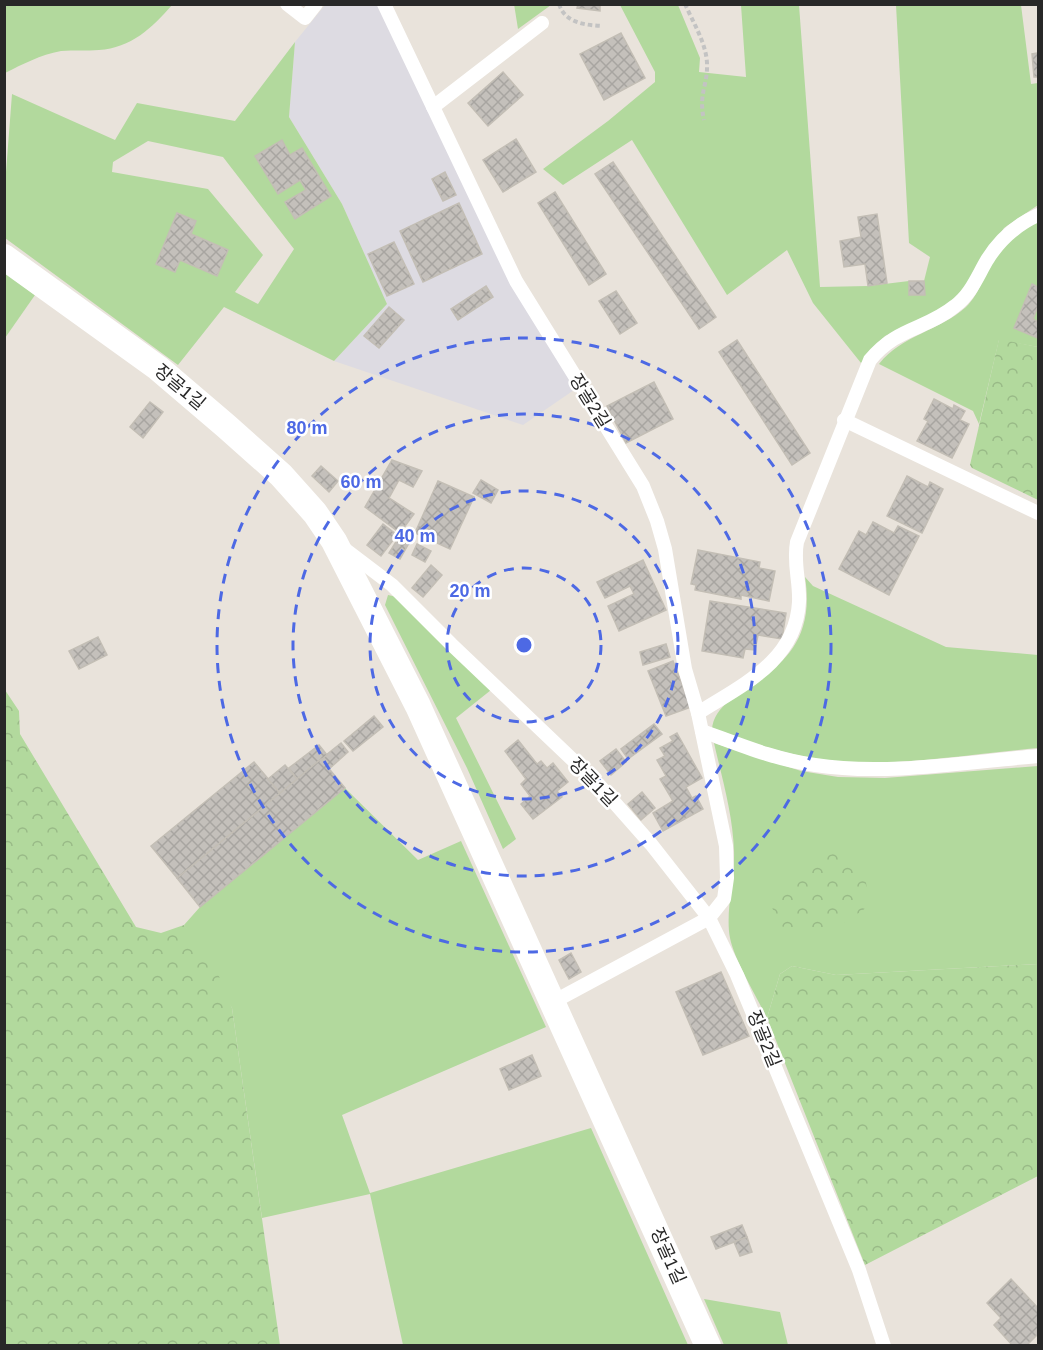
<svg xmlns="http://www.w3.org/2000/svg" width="1043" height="1350" viewBox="0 0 1043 1350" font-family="Arial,'Noto Sans KR',sans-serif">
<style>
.industrial{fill:#dddbe2}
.green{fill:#b2d99d;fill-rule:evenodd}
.forest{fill:url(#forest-crowns)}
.building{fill:url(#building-cross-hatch);stroke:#c3beb5;stroke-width:1.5}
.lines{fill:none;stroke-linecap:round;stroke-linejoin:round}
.path{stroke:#c3c3c3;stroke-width:4;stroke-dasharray:4.5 3;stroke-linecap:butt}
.lane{stroke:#fff;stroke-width:14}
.street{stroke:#fff;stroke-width:26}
.ring{fill:none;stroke:#4d69e4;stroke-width:3;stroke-dasharray:10 8}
.labels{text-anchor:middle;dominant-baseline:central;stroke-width:5;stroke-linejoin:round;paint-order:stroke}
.street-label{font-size:18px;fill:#282828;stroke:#fff}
.centre{fill:#4d69e4;stroke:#fff;stroke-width:3}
.ring-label{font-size:18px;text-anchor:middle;font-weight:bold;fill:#4d69e4;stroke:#fff;stroke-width:5;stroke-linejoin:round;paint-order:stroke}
</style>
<defs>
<pattern id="forest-crowns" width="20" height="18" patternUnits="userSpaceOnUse" patternTransform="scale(1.5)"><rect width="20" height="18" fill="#b2d99d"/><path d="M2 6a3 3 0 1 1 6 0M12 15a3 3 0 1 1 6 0" fill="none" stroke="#99ba87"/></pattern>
<pattern id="building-cross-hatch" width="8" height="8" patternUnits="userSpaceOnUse" patternTransform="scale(1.5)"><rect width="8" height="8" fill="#c4c0bb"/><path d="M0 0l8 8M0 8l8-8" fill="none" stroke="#a8a5a1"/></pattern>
</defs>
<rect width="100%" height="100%" fill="#e9e3db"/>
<!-- industrial -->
<polygon class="industrial" points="325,5 377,5 577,388 523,425 334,361 387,304 342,204 289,117 295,42"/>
<!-- green -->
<g class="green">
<path d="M5,4H172V5C152,28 131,48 99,50C87,51 74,50 61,51C40,55 23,64 5,73Z"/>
<polygon points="514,4 551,4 551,5 518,29"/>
<polygon points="620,5 678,5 700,58 699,72 746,77 741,5 799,5 820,287 868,286 909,281 909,295 925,294 924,281 930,257 909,243 896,5 1021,5 1031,84 1038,83 1038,205 1004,228 953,305 885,336 861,363 813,303 787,250 727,295 632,140 563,185 543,169 608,121 655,82 655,72"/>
<path d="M295,42L289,117L342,204L387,304L334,361L224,307L178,365L5,238V185L12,94L115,140L137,103L235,121ZM148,141L223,157L294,249L258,304L235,292L263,255L208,189L112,172L113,162Z"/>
<path d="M1038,221V347L999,340L979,424L973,411L879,364C902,335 939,331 966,307C982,292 985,267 998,251C1009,238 1024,230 1038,221Z"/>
<polygon points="5,273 35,295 5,338"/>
<path d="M805,577L813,586L946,647L1038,655V748C982,753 925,762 869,763C815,764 762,747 712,730C715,680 822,684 805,577Z"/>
<polygon points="388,595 397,597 491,690 456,718 516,839 503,849 467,768 385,605"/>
<path d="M714,743L801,771L838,777L885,778L1038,766V964L836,975L792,966L780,974L767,1018C756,995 735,962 730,938C725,912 735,879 734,851C733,815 722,778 714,743Z"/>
<polygon points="345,788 418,860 461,841 546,1027 342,1115 370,1193 591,1128 688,1345 403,1345 370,1194 262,1218 232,1008 184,925 200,907"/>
<polygon points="704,1299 780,1312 788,1345 724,1345"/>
</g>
<!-- forest -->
<g class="forest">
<polygon points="999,339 1038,347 1038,500 972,468 970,465"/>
<polygon points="5,690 19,711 20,734 136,927 161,933 184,925 214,964 232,1008 280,1345 5,1345"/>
<path d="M838,853C867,869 867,874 867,907C835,932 820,934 780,926L771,905L785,884L813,858Z"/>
<polygon points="1038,964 1038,1176 865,1265 767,1018 780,974 792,966 836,975"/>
</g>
<!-- building -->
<g class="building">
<polygon points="578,4 600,4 600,11 577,8"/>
<polygon points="621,33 645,78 604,100 580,54"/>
<polygon points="1038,53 1038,77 1034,77 1032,54"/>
<polygon points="503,72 523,95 488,126 468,103"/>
<polygon points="516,139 536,172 503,192 483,160"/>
<polygon points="282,140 290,155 302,148 331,196 295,219 285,202 306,190 300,180 278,194 255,156"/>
<polygon points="613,162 716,317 699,329 595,174"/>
<polygon points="445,172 456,195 443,201 432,179"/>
<polygon points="555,192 606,274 589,285 538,203"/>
<polygon points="459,203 482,254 423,282 400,231"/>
<polygon points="177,213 196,221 191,234 228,250 217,276 180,260 175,272 156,264"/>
<polygon points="877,214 887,283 868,286 865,264 844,267 840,241 861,237 858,217"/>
<polygon points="394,242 414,284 387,296 368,254"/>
<polygon points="909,281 924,281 925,295 909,295"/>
<polygon points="1032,284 1038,287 1038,306 1033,319 1038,322 1038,338 1014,328"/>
<polygon points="486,286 493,297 458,320 451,309"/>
<polygon points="616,291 637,323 620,334 599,301"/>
<polygon points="389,307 404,320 379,348 364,336"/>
<polygon points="737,340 810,453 792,465 719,352"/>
<polygon points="654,382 673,419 626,443 607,406"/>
<polygon points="934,399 953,409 954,405 965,411 960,420 969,424 952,458 917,441 928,421 924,419"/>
<polygon points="150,402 163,412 143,438 130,427"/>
<polygon points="392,460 422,471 413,487 399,480 389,498 414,514 400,533 365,507"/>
<polygon points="321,466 338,481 329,492 312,476"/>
<polygon points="907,476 928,487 930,482 943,489 922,533 887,516"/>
<polygon points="481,480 498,490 491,503 473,493"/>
<polygon points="438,481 474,497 450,549 415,533"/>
<polygon points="873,522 894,533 898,526 919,536 889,595 839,569 859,531 866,535"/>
<polygon points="383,524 397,535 381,556 367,545"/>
<polygon points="399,537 409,543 400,559 389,553"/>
<polygon points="417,544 431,551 425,562 412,555"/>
<polygon points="698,550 760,562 759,568 775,571 769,601 741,595 741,599 695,590 696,585 691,584"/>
<polygon points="643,560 666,610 619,631 608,606 634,594 630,586 605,598 597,582"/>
<polygon points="431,565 442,575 423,597 412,588"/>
<polygon points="710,601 786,613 782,639 758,635 755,650 745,649 743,658 702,651"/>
<polygon points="98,637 107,655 79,669 69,651"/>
<polygon points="666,644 670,657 643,665 640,652"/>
<polygon points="673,661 691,707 666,716 648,671"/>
<polygon points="374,716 383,727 353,751 344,741"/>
<polygon points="654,724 662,734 628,759 621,749"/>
<polygon points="677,733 702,778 686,787 692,798 696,796 703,809 663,831 653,813 673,801 660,779 666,776 657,760 665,756 660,748 673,741 670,737"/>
<polygon points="518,740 537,764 541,761 547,768 553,763 568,782 557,791 562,797 533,819 521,804 530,796 521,784 526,779 505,751"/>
<polygon points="341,743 348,752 329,769 321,759"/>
<polygon points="319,745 327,755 297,779 289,768"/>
<polygon points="616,749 626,762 611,775 600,761"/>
<polygon points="321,759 345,788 200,907 177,878"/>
<polygon points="254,762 280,793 177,878 151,846"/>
<polygon points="285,765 297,779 280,793 268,779"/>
<polygon points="642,792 655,808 641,820 628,804"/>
<polygon points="571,953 581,972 569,979 559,960"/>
<polygon points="721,972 749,1036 703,1055 676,992"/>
<polygon points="532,1055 541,1076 509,1090 500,1069"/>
<polygon points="742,1225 747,1237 716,1249 711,1237"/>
<polygon points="747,1237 752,1252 740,1256 734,1242"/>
<polygon points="1011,1279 1038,1308 1038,1334 1026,1346 1013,1346 994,1325 1001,1318 987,1303"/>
</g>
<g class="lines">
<!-- path -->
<g class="path">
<path d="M559,4C565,23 585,25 602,26"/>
<path d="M685,4C693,22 706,43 707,63C708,86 698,93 704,120"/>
</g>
<!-- lane -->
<g class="lane">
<polyline points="287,4 305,18 316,4"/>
<polyline points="384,4 516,281 643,486 657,521 665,549 685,669 698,713 726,846 727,878 724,899 709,918 737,975 859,1270 884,1346"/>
<polyline points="433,107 542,23"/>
<polyline points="844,420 1038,513"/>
<polyline points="342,547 392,585 451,644 598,784 651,844 709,918 553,1002"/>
<path d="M698,713C742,685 796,661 799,602C800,581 793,563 797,542L870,360C897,327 926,330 955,306C971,294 977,277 987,260C1000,239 1016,225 1038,215"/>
<path d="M702,731C738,744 776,760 815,765C886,776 967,762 1038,756"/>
</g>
<!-- street -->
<polyline class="street" points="4,257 158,368 226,426 281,475 315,513 334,541 418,706 708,1346"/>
</g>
<!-- distance rings -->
<g class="ring">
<circle cx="524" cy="645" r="77"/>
<circle cx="524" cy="645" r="154"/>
<circle cx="524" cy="645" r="231"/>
<circle cx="524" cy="645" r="307"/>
</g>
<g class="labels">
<!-- street labels -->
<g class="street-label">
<text transform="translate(180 387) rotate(40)">장골1길</text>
<text transform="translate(590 401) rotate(58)">장골2길</text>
<text transform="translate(593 782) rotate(46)">장골1길</text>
<text transform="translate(764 1039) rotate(68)">장골2길</text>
<text transform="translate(668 1256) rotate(66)">장골1길</text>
</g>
</g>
<circle cx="524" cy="645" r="9" class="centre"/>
<g class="ring-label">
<text x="307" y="434">80 m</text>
<text x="361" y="488">60 m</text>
<text x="415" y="542">40 m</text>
<text x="470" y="597">20 m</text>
</g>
<!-- border -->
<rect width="1043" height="1350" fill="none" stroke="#282828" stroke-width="12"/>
</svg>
